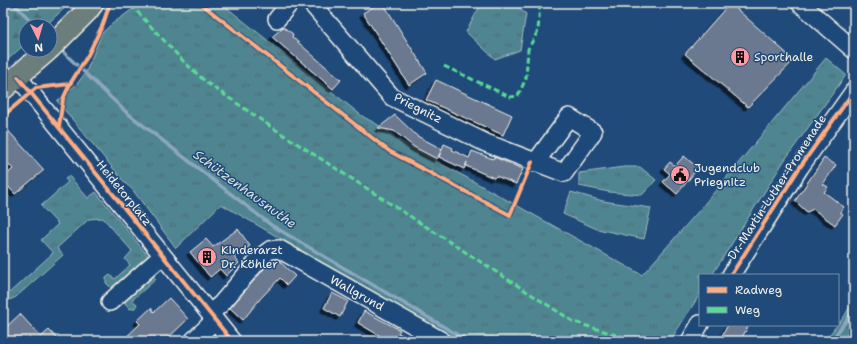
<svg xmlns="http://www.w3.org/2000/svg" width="857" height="344" viewBox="0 0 857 344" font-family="'Shantell Sans',sans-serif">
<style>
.grass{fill:url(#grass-tufts);stroke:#a2babc}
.forest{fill:url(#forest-firs);stroke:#a2babc}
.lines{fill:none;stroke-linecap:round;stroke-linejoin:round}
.stream{stroke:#8ca7bf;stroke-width:3.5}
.building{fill:#6b7890;stroke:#f4f1e8;filter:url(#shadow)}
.minor-casing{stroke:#f4f1e8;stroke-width:20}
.major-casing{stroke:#f4f1e8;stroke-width:24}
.minor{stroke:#1f4a7a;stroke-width:17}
.major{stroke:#6c7e7c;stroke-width:21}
.quiet{stroke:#5adb95;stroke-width:3;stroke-dasharray:6 3;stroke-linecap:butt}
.cycleway-casing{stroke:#1f4a7a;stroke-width:6}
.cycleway{stroke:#ffac80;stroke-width:4}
.labels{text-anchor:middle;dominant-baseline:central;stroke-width:3;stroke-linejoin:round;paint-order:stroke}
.poi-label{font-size:12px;fill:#f4f1e8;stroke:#1f4a7a;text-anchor:start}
.street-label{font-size:12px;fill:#f4f1e8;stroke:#1f4a7a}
.water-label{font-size:13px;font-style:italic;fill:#dadfde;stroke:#1f4a7a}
</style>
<defs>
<pattern id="grass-tufts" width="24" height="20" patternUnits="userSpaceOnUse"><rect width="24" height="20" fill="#4f8491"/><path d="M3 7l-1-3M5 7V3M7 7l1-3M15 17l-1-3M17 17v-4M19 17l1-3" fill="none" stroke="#4d6c73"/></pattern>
<pattern id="forest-firs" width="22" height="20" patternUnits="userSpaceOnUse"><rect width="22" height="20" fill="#4f8491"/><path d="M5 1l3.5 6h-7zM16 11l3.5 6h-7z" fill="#4d6c73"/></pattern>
<filter id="shadow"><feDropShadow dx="-3.5" dy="3.5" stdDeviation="0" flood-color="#0009"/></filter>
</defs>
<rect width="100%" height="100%" fill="#1f4a7a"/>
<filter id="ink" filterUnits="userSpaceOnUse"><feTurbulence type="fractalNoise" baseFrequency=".025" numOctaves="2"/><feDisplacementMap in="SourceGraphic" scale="8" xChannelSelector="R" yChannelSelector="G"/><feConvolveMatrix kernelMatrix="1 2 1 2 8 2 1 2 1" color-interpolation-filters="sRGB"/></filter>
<g filter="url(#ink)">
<!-- grass -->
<g class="grass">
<polygon points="141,3 221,3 362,116 387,130 397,139 642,275 696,214 826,58 846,75 784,161 712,275 700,275 700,294 670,341 457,341 221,204 176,248 132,189 126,184 57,101 77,84 86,72 102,33 112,24"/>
<polygon points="484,3 513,3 526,14 520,50 495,59 466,32 481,4"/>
<polygon points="624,167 640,167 656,180 642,195 609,192 579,186 579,173"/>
<polygon points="69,176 88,198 96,192 149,257 117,287 112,289 106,283 106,278 110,275 115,279 130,265 125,259 132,251 103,218 89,219 57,248 63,255 16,297 3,303 3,289 8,294 53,253 41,240 58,224 41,206 68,182 65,179"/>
<polygon points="571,192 603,201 651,208 644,239 597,229 563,214"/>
<polygon points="151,274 156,279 132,300 137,304 135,308 130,309 125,303 125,297"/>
<polygon points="854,299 854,327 840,341 824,341 844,317"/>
</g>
<!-- forest -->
<polygon class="forest" points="3,3 70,3 45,26 26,26 26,43 3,64"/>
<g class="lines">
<!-- stream -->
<g class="stream">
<polyline points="13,3 36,26"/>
<polyline points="59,48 126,112 271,225 468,341"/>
<polyline points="831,341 854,310"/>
</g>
</g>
<!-- building -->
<g class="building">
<polygon points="379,3 383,3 427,73 409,85 363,13"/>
<polygon points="730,3 794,60 748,107 685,54"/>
<polygon points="283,27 293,34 292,37 341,80 333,89 272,37"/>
<polygon points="436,80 512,115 503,135 426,100"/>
<polygon points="395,115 417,136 442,149 437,159 414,147 394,131 378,128"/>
<polygon points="3,125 44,170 15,194 3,181 3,178 13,169 3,158"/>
<polygon points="444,144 453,148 452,150 469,158 472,151 493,159 494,157 523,169 516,184 496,176 494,178 466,166 467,162 464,169 439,157"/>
<polygon points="684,156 698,168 677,194 663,182 670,174 664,169 670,162 675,166"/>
<polygon points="824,158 836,165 823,184 828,187 824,192 844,207 840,212 843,214 835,225 813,209 807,212 795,201"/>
<polygon points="238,229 250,246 234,257 239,263 226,276 220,269 210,277 190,252 206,239 213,247"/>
<polygon points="277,259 295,276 287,285 280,278 260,299 243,320 230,308 269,263"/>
<polygon points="332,293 348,301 340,317 324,308"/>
<polygon points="169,298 188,319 169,337 164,341 122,341 140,324 137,321 151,308 154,312"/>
<polygon points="364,311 400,330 398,333 416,341 389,341 358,323"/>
<polygon points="20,314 41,337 49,330 59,341 3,341 3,330"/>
<polygon points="728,325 749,325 740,341 719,341"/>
</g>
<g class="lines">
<!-- minor casing -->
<g class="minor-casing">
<g id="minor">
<polyline points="311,3 392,97 486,143 564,173 593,132 569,117 535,163"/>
<polyline points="800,3 854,50"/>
<polyline points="277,19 290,3"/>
<polyline points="18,77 232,341"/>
<polyline points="731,275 800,167 854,91"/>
<polyline points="110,302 162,256"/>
<polyline points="210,313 221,304 262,256 270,250 279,249 442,341"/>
<polyline points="193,341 215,320"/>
<polyline points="690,341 700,324"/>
</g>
</g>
<!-- major casing -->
<g class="major-casing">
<g id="major">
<polyline points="50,48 87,11 93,3"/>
<polyline points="3,89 48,50"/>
</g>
</g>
<!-- minor -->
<use href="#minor" class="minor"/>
<!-- major -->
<use href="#major" class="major"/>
<!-- quiet -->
<g class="quiet">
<polyline points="405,4 406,3"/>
<polyline points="131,5 184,62 207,83 273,128 574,322 636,341"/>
<polyline points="444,66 510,97 518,96 526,78 528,49 538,31 540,3"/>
</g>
<!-- cycleway casing -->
<g class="cycleway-casing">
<g id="cycleway">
<polyline points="200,3 389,151 510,215 532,162"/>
<polyline points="18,77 232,341"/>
<polyline points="3,116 36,88 70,84"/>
<polyline points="59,126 63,99 70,84 88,55 103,24 110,3"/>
<polyline points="731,275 800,167 854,91"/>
</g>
</g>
<!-- cycleway -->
<use href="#cycleway" class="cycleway"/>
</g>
</g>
<!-- icons -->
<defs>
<g id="building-disc" transform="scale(1)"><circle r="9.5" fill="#ff9aa2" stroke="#1f4a7a"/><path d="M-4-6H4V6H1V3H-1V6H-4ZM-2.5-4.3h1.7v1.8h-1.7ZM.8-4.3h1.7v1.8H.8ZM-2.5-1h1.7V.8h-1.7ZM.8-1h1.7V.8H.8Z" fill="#111"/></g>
<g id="civic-disc" transform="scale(1)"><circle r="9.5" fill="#ff9aa2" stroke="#1f4a7a"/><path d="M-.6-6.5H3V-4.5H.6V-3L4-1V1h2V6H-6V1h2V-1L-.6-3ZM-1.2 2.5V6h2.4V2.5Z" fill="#111"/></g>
</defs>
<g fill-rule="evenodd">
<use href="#building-disc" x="740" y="57"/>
<use href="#civic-disc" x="680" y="175"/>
<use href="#building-disc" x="207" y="257"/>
</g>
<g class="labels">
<!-- poi labels -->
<g class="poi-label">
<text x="754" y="57">Sporthalle</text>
<text x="694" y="168">Jugendclub<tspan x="694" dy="14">Priegnitz</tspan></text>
<text x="221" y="250">Kinderarzt<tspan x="221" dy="14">Dr. Köhler</tspan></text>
</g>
<!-- street labels -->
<g class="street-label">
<text transform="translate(418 108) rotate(27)">Priegnitz</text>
<text transform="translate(777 187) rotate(-57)">Dr.-Martin-Luther-Promenade</text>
<text transform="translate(124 193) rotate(51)">Heidetorplatz</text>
<text transform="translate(357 293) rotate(29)">Wallgrund</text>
</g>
<!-- water labels -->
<g class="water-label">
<text transform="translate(245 189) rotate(36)">Schützenhausnuthe</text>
</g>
</g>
<!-- margin -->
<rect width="857" height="344" fill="none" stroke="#1f4a7a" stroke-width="16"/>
<rect x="8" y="8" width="841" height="328" fill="none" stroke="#f4f1e8" stroke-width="1.5" filter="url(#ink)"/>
<!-- legend -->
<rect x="699" y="274" width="140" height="52" fill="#1f4a7a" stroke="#748da6"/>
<rect x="707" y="287" width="20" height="6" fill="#ffac80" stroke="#748da6"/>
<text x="735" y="294" font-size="12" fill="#f4f1e8">Radweg</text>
<rect x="707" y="307" width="20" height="6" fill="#5adb95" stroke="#748da6"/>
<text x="735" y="314" font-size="12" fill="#f4f1e8">Weg</text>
<!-- north arrow -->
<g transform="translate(38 38) rotate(175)"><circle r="19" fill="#1f4a7a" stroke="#748da6"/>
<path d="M0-3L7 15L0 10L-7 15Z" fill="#ff9aa2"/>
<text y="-6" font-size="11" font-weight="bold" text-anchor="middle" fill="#f4f1e8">N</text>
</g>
</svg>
